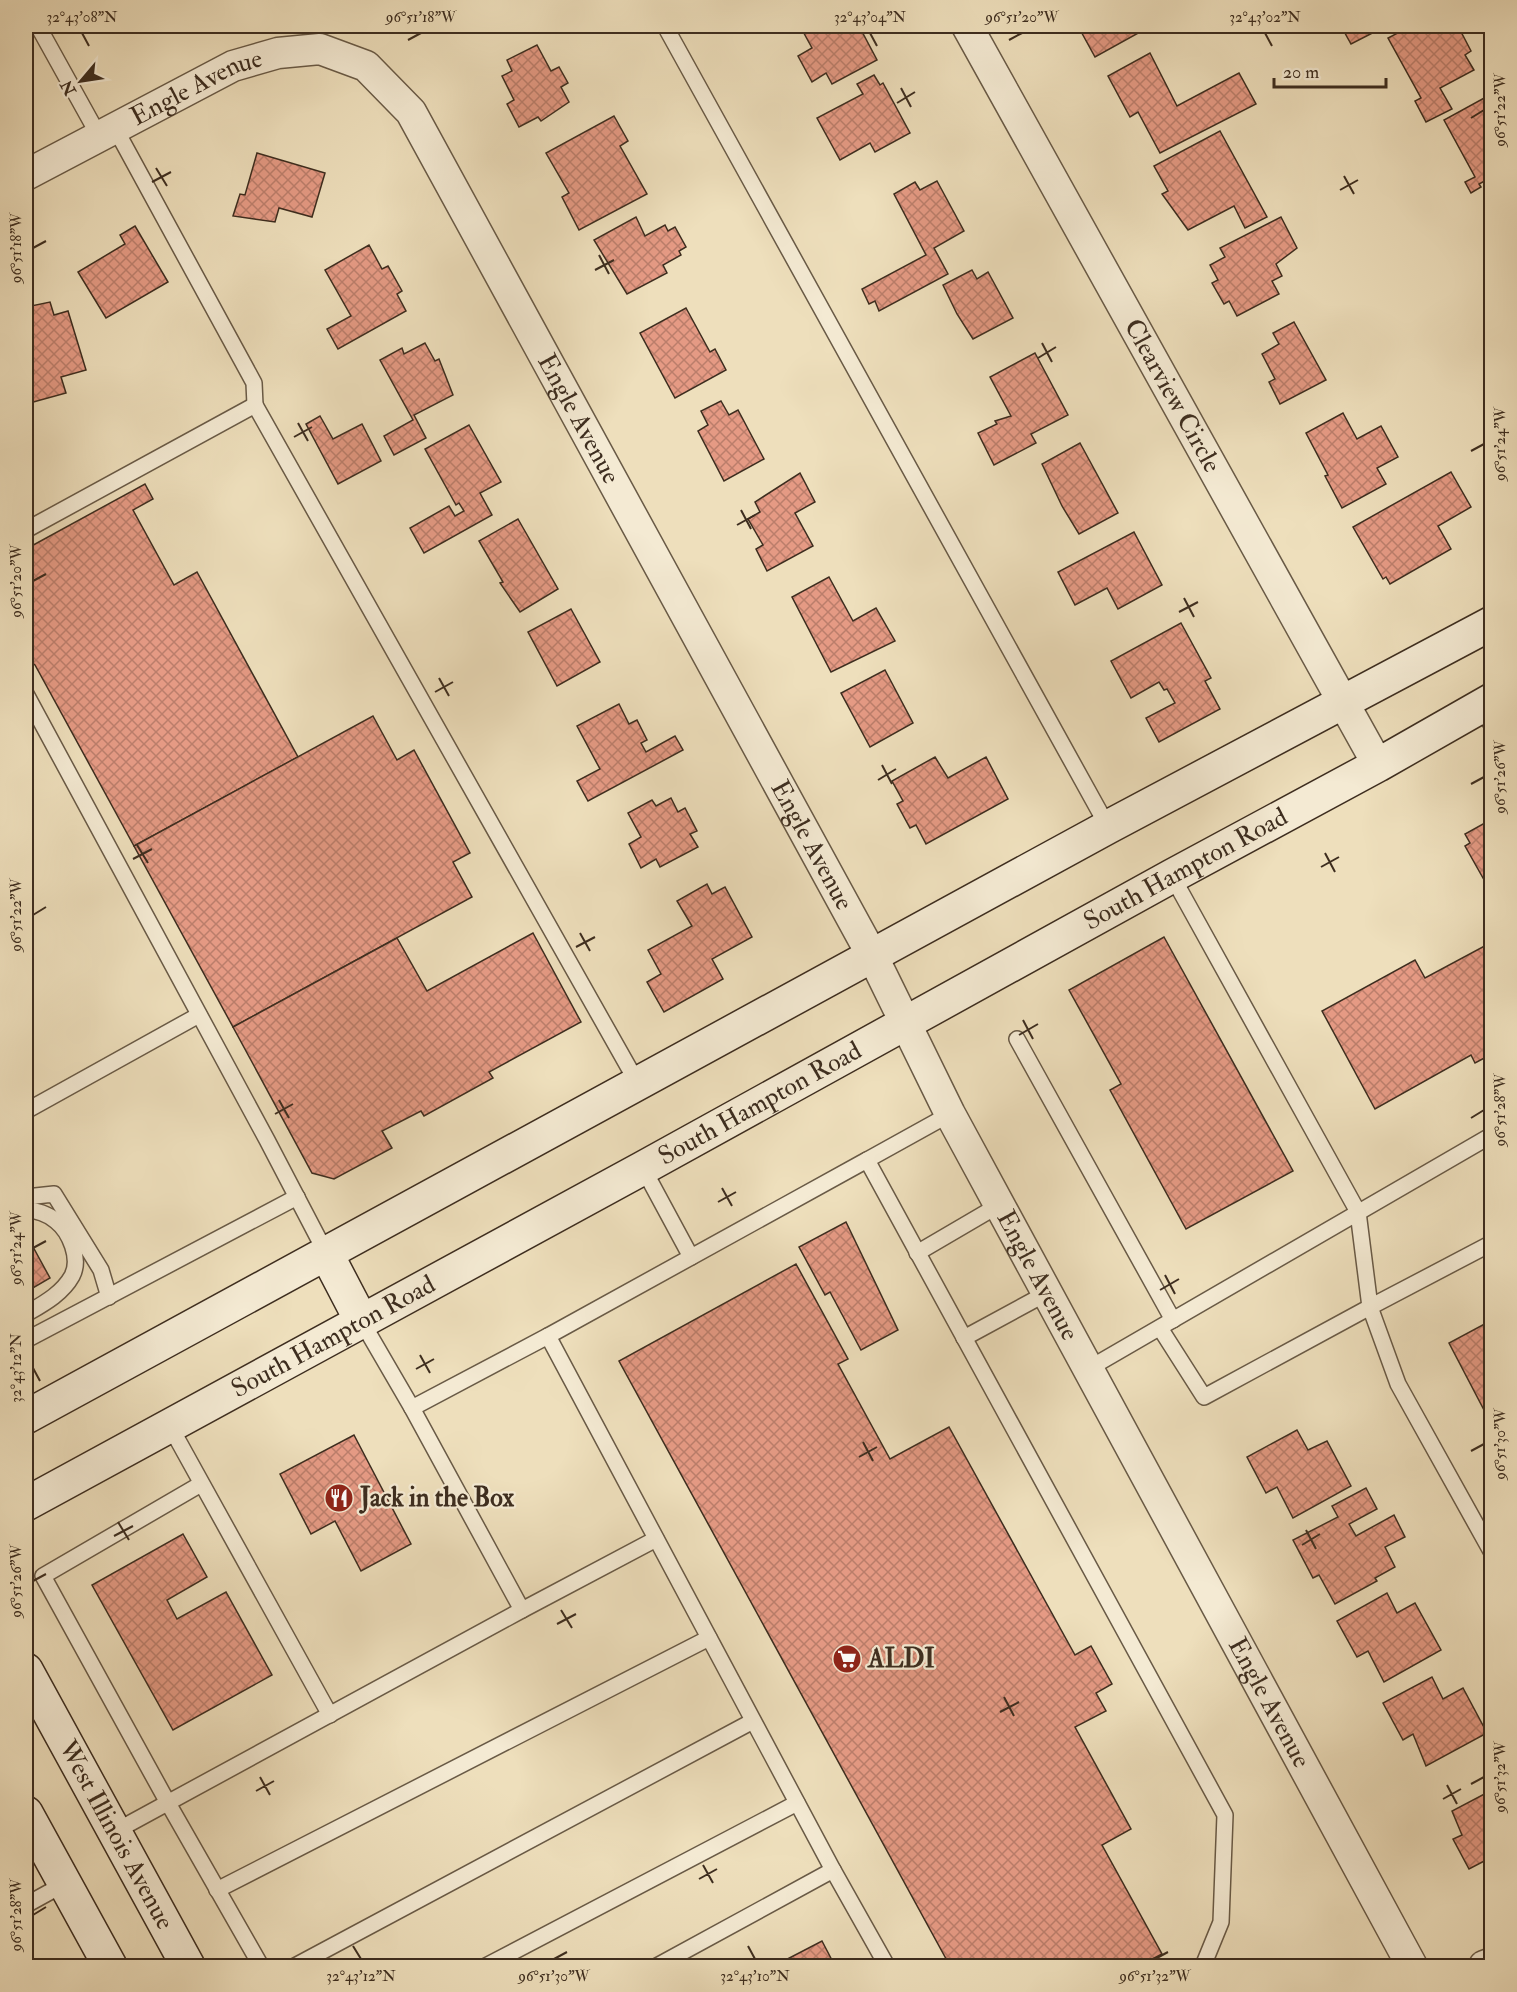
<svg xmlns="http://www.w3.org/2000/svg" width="1517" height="1992" viewBox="0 0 1517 1992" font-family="'IM FELL Double Pica',serif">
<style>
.building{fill:url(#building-cross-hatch);stroke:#3d2d1f;stroke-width:1.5}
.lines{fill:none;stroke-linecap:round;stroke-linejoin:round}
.lane-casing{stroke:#695a46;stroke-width:18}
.street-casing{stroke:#695a46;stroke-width:33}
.secondary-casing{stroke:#3d2d1f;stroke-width:36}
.lane{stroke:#f4ead3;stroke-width:15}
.street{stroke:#f4ead3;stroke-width:30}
.secondary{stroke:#f4ead3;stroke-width:33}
.ticks{fill:none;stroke:#3d2d1f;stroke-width:2}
.labels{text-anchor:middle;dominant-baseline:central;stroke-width:4.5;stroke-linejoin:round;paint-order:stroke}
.street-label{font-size:26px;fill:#3d2d1f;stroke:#f4ead3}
.poi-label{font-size:26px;font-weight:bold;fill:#3d2d1f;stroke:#f4ead3;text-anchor:start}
.neatline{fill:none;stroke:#3d2d1f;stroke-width:2}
.ticks-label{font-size:15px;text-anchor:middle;fill:#3d2d1f}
</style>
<defs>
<pattern id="building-cross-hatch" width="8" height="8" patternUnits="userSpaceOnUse" patternTransform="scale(1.5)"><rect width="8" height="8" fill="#e59a84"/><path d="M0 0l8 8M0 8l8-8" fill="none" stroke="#bb7e6b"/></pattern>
</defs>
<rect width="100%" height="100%" fill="#eedfbc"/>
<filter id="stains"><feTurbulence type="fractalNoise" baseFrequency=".00333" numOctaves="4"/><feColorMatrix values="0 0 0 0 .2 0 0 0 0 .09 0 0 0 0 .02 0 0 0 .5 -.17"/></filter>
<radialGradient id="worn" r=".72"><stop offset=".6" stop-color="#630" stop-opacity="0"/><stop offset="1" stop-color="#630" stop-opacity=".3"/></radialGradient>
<!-- building -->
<g class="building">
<polygon points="800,26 859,26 877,60 832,84 826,73 812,82 798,56 812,48"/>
<polygon points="1078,26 1139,26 1142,31 1095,57"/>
<polygon points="1341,26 1386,26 1351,44"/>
<polygon points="1411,26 1449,26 1452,30 1458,26 1471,51 1465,55 1474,70 1440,88 1452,109 1426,122 1415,101 1421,98 1388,38"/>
<polygon points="537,45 551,71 559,67 568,83 561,87 569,102 541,121 538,117 519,127 507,104 514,100 502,76 512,71 507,60"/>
<polygon points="1150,53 1177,106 1239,73 1256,104 1160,153 1138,112 1130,117 1108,76"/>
<polygon points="874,75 880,85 883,83 910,133 875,152 870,143 840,160 817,118 863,94 857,84"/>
<polygon points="1486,97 1492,107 1492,177 1479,184 1481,187 1471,193 1465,182 1475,177 1444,120"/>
<polygon points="614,116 628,141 620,146 647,194 579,230 562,197 569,193 546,153"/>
<polygon points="1220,131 1267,217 1245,228 1234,206 1188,230 1162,194 1168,191 1154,166"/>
<polygon points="257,153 325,173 312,217 279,208 275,222 233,216 240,194 245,195"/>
<polygon points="937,181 964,231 934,248 948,274 879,311 875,301 869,304 862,289 926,255 894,194 915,182 920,190"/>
<polygon points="636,217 645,236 665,225 668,231 675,227 686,247 679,251 681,255 663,265 667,273 627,294 594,240"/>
<polygon points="1281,217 1297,248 1276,264 1282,276 1272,281 1279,294 1237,316 1229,301 1224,304 1212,283 1218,280 1210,265 1225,257 1220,248"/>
<polygon points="135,226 168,282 106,318 78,272 125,244 120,235"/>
<polygon points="369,245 382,269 388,266 402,291 397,294 406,311 338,349 327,329 351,316 325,270"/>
<polygon points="972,270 977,279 988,272 1013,318 973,339 957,314 943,285"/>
<polygon points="50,302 54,315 68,311 86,370 61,377 66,393 26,404 26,307"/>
<polygon points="686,308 710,352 715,349 726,370 675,398 640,333"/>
<polygon points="1294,322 1326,380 1280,404 1269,382 1275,379 1262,354 1279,344 1273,333"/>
<polygon points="425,343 435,361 439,359 453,395 414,415 426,438 394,455 384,436 413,420 380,360 402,348 404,354"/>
<polygon points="1035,353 1068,415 1031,434 1036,443 994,465 978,433 997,424 995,421 1011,416 990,377"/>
<polygon points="721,401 729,415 738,410 764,459 724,481 698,431 708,425 701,411"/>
<polygon points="1343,413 1357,439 1381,426 1398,457 1377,468 1386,484 1342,508 1325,476 1328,475 1306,433"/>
<polygon points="320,416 333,439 362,424 381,461 338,484 306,424"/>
<polygon points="469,425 501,482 480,493 492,515 424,553 410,528 449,506 455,516 464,511 459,503 456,505 425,449"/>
<polygon points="1080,443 1118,513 1079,534 1062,506 1042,464"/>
<polygon points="1451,472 1471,507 1438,526 1451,549 1390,584 1386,577 1383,579 1353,527"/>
<polygon points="800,473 815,502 795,513 813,546 767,571 756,549 763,545 748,519 760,512 755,502"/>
<polygon points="145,484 153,499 133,510 174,585 197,572 298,757 134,846 35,665 26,658 26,549"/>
<polygon points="518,519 558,589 520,612 500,583 503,582 479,541"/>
<polygon points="1134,532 1162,585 1118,609 1107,588 1075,605 1058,572"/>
<polygon points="829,577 853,621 876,608 895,641 831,672 792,597"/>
<polygon points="571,609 600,662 557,686 528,632"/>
<polygon points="1181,623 1211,678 1205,681 1220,709 1159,742 1146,718 1175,703 1167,689 1164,690 1159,682 1131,698 1111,661"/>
<polygon points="885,670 913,723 870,747 841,693"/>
<polygon points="619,704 629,724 637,720 647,740 641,743 646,752 675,736 683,750 588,801 577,781 600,769 577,726"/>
<polygon points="373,716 397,760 414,750 470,853 453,862 472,897 233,1027 134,846"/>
<polygon points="935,757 948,778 986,757 1008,799 926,844 916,825 910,828 897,804 903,801 892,781"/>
<polygon points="671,798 678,812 685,808 697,831 690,834 698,847 660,867 656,859 641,868 629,844 641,837 628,813 652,800 656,806"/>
<polygon points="1492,819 1492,894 1465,846 1470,843 1465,834"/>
<polygon points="707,884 712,894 725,887 752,937 712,959 723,979 664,1012 647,982 661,974 648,950 692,926 677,901"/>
<polygon points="533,933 581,1022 489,1072 493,1078 424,1116 421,1111 382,1131 392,1148 334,1179 312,1173 233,1027 397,938 427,991"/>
<polygon points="1164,937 1293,1171 1186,1229 1110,1090 1121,1084 1069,990"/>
<polygon points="1492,942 1492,1054 1475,1063 1471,1055 1375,1109 1322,1011 1415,960 1425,978"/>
<polygon points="846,1222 898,1330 861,1350 830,1292 825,1295 799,1247"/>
<polygon points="26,1234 50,1278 26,1292"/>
<polygon points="796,1264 848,1359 838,1364 890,1459 949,1427 1075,1655 1091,1646 1112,1684 1096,1693 1106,1711 1075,1727 1131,1829 1102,1845 1162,1954 1139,1966 950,1966 619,1361"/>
<polygon points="1492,1320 1492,1406 1484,1410 1449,1343"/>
<polygon points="1297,1430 1308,1450 1327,1441 1351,1486 1293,1518 1277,1487 1266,1493 1247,1457"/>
<polygon points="354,1435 411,1544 361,1571 335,1521 311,1534 280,1474"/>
<polygon points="1366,1488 1377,1509 1349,1524 1356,1536 1394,1515 1405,1537 1385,1547 1395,1567 1375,1578 1377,1581 1335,1604 1319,1575 1313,1578 1293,1540 1338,1517 1332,1506"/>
<polygon points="183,1534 207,1577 167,1600 177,1619 226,1592 272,1675 173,1730 92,1585"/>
<polygon points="1387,1593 1397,1613 1415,1603 1441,1650 1384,1682 1368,1651 1357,1657 1337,1621"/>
<polygon points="1432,1677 1443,1699 1463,1688 1487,1733 1426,1766 1413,1734 1403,1740 1383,1703"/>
<polygon points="1492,1790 1492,1857 1469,1869 1453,1839 1462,1835 1452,1811"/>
<polygon points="822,1941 835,1966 774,1966"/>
</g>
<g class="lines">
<!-- lane casing -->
<g class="lane-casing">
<g id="lane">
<polyline points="38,26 99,136"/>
<polyline points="665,26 1108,827"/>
<polyline points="115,128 254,383 255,405"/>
<polyline points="26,530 255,405 638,1084"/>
<polyline points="26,694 267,1140 326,1253"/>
<polyline points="1481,706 1492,726"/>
<polyline points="1017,1039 1173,1320"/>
<polyline points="26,1111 199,1015"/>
<polyline points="950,1114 867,1160 1225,1815 1221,1922 1203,1966"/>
<polyline points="643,1168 691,1257"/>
<polyline points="26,1197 54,1194 101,1270 109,1297"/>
<path d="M26,1210C36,1210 48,1214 56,1221C70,1232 81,1259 72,1276C62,1294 43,1304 26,1314"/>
<polyline points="1492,1243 1370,1307 1398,1384 1492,1553"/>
<polyline points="917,1253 999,1205"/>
<polyline points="362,1322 412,1408 548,1336"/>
<polyline points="1160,1328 1204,1397 1370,1307 1358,1212 1172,876"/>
<polyline points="964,1338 1047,1293"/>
<polyline points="26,1340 297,1197"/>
<polyline points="1088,1369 1492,1135"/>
<polyline points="412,1408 522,1610"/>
<polyline points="170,1426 330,1715"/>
<polyline points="201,1484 43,1576 168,1803 261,1966"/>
<polyline points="114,1832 522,1610 656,1539"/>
<polyline points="833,1870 548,1336 867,1160"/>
<polyline points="217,1890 709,1638"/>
<polyline points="26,1905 64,1884"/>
<polyline points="295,1966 753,1721"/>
<polyline points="486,1966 797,1803"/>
<polyline points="657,1966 833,1870 887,1966"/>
</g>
</g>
<!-- street casing -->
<g class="street-casing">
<g id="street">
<path id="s1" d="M967,26L1378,765"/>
<path id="s2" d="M26,175L233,66L278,53L320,49L366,66L411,112L873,957L950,1114L1412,1966"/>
<polyline points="1484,1966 1492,1963"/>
</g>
</g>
<!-- secondary casing -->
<g class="secondary-casing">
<g id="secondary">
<polyline points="326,1253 362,1322"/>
<polyline points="26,1417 1108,827 1492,623"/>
<path id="s3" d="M26,1504L643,1168L1172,876L1378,765L1492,700"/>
<path id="s4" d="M26,1670L188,1966"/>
<polyline points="26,1813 110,1966"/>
</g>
</g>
<!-- lane -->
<use href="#lane" class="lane"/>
<!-- street -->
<use href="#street" class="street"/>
<!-- secondary -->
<use href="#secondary" class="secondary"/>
</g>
<!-- ticks -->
<path class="ticks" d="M82,33L89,46M870,33L877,46M1265,33L1272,46M408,40L421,33M1009,40L1022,33M901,88L911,107M897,103L915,92M1471,118L1484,110M156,168L167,186M1344,176L1354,194M152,182L171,172M1340,190L1358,180M33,248L46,241M599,255L609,274M595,270L614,260M1042,343L1052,362M1038,358L1056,347M298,423L308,441M294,437L312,427M1471,451L1484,444M741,510L751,529M737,525L755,515M33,581L46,574M1184,598L1194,617M1179,612L1198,602M439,678L449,696M435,692L453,682M882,765L892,784M878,780L896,769M1471,784L1484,777M137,845L148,863M1325,853L1335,872M133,859L152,849M1321,867L1339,857M33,915L46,907M580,933L590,951M576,947L595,937M1023,1020L1033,1039M1019,1035L1038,1024M279,1100L289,1118M275,1114L293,1104M1471,1118L1484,1110M722,1188L732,1206M718,1202L736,1192M33,1248L46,1241M1165,1275L1175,1294M1160,1290L1179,1279M420,1355L430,1373M33,1368L40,1381M416,1369L434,1359M863,1442L873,1461M1471,1451L1484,1444M859,1457L877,1447M118,1522L129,1540M1306,1530L1316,1549M114,1536L133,1526M1302,1545L1320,1534M33,1581L46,1574M561,1610L572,1628M557,1624L576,1614M1004,1697L1014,1716M1000,1712L1019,1702M260,1777L270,1795M1471,1784L1484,1777M1447,1785L1457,1804M256,1791L274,1781M1443,1799L1461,1789M703,1865L713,1883M699,1879L717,1869M33,1915L46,1907M353,1946L361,1959M748,1946L755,1959M554,1959L567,1952M1155,1959L1168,1952"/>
<!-- icons -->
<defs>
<g id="restaurant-disc" transform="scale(1.5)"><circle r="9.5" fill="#8f2418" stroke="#f4ead3"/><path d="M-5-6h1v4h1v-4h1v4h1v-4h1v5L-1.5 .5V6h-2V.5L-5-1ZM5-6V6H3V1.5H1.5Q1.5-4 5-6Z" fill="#fff"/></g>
<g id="supermarket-disc" transform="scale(1.5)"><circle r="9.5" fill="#8f2418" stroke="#f4ead3"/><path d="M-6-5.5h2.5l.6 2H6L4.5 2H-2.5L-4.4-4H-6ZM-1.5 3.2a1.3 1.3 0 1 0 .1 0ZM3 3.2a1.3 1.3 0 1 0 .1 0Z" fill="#fff"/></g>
</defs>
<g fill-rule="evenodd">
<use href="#restaurant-disc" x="339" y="1498"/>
<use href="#supermarket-disc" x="847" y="1659"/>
</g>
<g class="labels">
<!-- street labels -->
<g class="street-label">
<text stroke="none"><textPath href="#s2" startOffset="192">Engle Avenue</textPath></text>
<text stroke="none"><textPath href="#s1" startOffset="423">Clearview Circle</textPath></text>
<text stroke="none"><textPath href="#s2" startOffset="786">Engle Avenue</textPath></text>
<text stroke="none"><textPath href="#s2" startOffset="1272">Engle Avenue</textPath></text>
<text stroke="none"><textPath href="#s3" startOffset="1322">South Hampton Road</textPath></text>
<text stroke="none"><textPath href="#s3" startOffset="836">South Hampton Road</textPath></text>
<text stroke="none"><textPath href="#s2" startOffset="1758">Engle Avenue</textPath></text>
<text stroke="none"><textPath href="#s3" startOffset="350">South Hampton Road</textPath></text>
<text stroke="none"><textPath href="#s2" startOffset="2244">Engle Avenue</textPath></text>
<text stroke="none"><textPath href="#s4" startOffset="188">West Illinois Avenue</textPath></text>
</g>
<!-- poi labels -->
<g class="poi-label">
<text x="360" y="1498">Jack in the Box</text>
<text x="868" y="1659">ALDI</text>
</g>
</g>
<!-- margin -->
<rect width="1517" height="1992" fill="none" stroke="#eedfbc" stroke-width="66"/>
<!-- north arrow -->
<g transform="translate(81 81) rotate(241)" stroke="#f4ead3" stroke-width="4.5" paint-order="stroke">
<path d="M0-4.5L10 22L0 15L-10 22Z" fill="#3d2d1f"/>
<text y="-9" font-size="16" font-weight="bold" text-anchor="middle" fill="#3d2d1f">N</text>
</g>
<!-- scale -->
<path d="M1274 78v9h112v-9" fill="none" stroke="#3d2d1f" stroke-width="3"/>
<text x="1283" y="78" font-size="18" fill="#3d2d1f" stroke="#f4ead3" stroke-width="4.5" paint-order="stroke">20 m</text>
<rect x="33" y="33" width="1451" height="1926" class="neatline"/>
<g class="ticks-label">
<text x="82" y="22">32°43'08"N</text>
<text x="421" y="22">96°51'18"W</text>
<text x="870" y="22">32°43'04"N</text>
<text x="1022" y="22">96°51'20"W</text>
<text x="1265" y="22">32°43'02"N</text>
<text transform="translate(1500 110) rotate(-90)" y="5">96°51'22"W</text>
<text transform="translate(16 248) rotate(-90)" y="5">96°51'18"W</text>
<text transform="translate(1500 444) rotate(-90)" y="5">96°51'24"W</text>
<text transform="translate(16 581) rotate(-90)" y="5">96°51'20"W</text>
<text transform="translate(1500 777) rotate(-90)" y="5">96°51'26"W</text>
<text transform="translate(16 915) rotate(-90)" y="5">96°51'22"W</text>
<text transform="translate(1500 1110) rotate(-90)" y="5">96°51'28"W</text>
<text transform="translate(16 1248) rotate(-90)" y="5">96°51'24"W</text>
<text transform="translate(16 1368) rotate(-90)" y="5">32°43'12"N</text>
<text transform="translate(1500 1444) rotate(-90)" y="5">96°51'30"W</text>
<text transform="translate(16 1581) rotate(-90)" y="5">96°51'26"W</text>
<text transform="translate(1500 1777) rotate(-90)" y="5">96°51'32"W</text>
<text transform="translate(16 1915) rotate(-90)" y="5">96°51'28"W</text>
<text x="361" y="1981">32°43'12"N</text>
<text x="554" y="1981">96°51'30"W</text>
<text x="755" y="1981">32°43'10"N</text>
<text x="1155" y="1981">96°51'32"W</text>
</g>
<rect width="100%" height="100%" filter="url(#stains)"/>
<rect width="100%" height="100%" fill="url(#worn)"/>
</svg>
